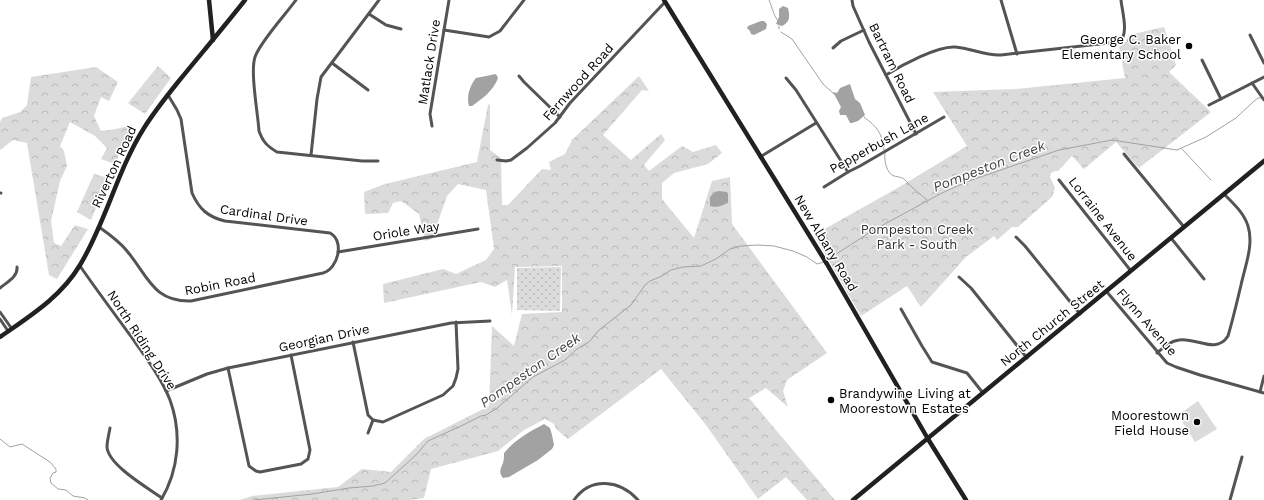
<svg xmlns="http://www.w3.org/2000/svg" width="1264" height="500" viewBox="0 0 1264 500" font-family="'Work Sans',sans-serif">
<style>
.grass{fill:url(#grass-dots)}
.forest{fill:url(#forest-crowns)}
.pitch{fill:#dbdbdb}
.water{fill:#a2a2a2}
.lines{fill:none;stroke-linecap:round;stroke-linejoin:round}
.stream{stroke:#a2a2a2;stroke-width:1}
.street{stroke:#545454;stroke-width:3}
.secondary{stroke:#212121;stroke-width:4.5}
.poi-dot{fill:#000;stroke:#fff;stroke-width:1.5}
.labels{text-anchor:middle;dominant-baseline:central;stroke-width:3;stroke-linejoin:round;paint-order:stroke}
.poi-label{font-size:13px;fill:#000;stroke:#fff;text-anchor:end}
.street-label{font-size:13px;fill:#000;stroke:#fff}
.park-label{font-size:13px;fill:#323232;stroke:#fff}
.water-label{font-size:14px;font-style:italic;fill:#434343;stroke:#fff}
</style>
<defs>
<pattern id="grass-dots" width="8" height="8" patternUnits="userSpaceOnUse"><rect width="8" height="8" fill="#dbdbdb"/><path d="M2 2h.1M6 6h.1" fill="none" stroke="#bababa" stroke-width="1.8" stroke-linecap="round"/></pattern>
<pattern id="forest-crowns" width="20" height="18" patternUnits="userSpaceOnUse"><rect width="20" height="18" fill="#dbdbdb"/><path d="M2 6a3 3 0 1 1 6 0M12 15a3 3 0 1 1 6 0" fill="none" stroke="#bababa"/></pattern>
</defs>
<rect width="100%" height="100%" fill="#fff"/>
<!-- grass -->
<polygon class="grass" points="561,267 560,311 517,310 517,268"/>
<!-- forest -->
<g class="forest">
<polygon points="1164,27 1176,65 1169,72 1211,112 1139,168 1116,142 1084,169 1072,156 1058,171 1055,171 1051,173 1050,177 1055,188 1052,197 1018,227 1012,227 997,240 994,236 966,257 921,307 907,286 861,316 814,235 901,186 967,146 933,92 1015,89 1125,78 1119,47 1126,41 1129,35"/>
<polygon points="158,66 171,78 145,114 128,103"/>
<polygon points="96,67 118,82 109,101 101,97 94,116 101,131 116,129 132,125 115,164 101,159 107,148 95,136 70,122 60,146 64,151 67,166 60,181 51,221 54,243 61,246 75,225 88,229 57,279 49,275 27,143 13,140 0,150 0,122 2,118 20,112 27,105 31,77"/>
<polygon points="639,76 649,91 642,90 603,135 631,160 661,134 665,140 644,165 649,171 682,146 693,152 716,145 722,153 708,164 674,173 662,183 662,199 694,238 712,181 730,177 732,224 827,353 787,380 783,391 788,407 766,388 749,398 835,500 807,500 786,477 758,499 706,425 661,369 568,439 556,429 554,424 545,419 524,430 498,451 431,469 424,498 409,500 240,500 252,496 338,487 362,469 391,472 424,439 489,406 492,326 514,346 522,314 562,312 562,266 515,267 512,315 507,280 495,287 481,282 384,303 383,284 443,269 456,274 486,260 494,249 486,190 458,184 447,196 432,239 425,241 419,214 401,201 393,203 388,213 365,214 364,192 385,184 477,162 488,105 490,104 490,150 501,158 502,205 508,205 542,169 551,170 549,162 565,154 572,140"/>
<polygon points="94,174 108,178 91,220 77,212"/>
</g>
<!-- pitch -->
<polygon class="pitch" points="1198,401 1217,429 1195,442 1178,415"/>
<!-- water -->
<g class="water">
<path d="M783,6L788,8C790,17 790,22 782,26L776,24L779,17V9Z"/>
<polygon points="761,21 764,21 767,24 766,29 754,35 751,34 750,31 747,28 748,26"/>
<path d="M496,74L498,78C494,90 482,99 472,106H469C466,97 470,85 476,78Z"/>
<polygon points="850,84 855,99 860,103 865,115 858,121 852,123 850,123 846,115 840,115 839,111 841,107 833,92 837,93 840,88"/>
<path d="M718,191L727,192L728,194V202C724,206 715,208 710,206V197L714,193Z"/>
<path d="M544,424L550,428L552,435L554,445L552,449L538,460L509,477L503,478C498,472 501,468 503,463C504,460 504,456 504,453C515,440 529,432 544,424Z"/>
</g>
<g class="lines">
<!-- stream -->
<g class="stream">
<path d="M769,0C773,9 772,12 778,21"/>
<polyline points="779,26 779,29"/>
<polyline points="781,32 792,39 823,84 834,94"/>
<path d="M864,117C877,127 882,132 884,150"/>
<polyline points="1182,149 1211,180"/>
<path d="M885,153C884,160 886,173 894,176C898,177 903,177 906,181C912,188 920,194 927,200"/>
<polyline points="827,260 872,231 940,194 966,182 1059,150 1112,140 1177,150 1206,137 1236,118 1253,102 1258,98 1261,98"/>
<polyline points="0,439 10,447 22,444 50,462 56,469 56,472 53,473 50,478 51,483 58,489 66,490 73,496 85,498 88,500"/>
<polyline points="254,500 312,494 349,488 373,486 385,483 416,455 428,441 461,426 481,416 486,415 496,409 533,377 565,360 577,349 589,342 599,330 631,305 645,285 650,281 662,276 671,270 683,267 701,266 716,259 730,249 741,246 758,245 774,246 793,251 807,257 817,264 824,262"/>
</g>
<!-- street -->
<g class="street">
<path d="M296,0C286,14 260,42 255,57C250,72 258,114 259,131C263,142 267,146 277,152L362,161H378"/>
<polyline points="852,0 853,6 869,42 916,134"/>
<polyline points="1001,0 1017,54"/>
<polyline points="369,14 386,25 401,29"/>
<polyline points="444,30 489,37 500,31 524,0"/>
<polyline points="1250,35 1264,63"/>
<polyline points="833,48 841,41 864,30"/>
<polyline points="1202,60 1221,99"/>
<polyline points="332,63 368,90"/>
<path d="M886,75C902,65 937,46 955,47C971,48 985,56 1001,55L1118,42C1130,37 1122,11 1121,0"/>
<polyline points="519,76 524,82 560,117"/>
<polyline points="786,78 796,90 848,172"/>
<polyline points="1252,83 1264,100"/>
<polyline points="1209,105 1264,77"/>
<polyline points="432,126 430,114 449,0"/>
<polyline points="1124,154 1184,227"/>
<polyline points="311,155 317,99 321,77 379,0"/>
<polyline points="760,157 816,123"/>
<polyline points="497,160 506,161 511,160 527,148 555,123 570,103 665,2"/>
<polyline points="1059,180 1131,271"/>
<polyline points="824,187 848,172 860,166 944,117"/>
<polyline points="0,193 1,193"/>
<path d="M99,227C109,234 119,241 127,251C148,276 153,302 191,301L323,273C338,269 345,241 330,233L225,221C208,217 199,209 192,193L181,119L177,110L168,95"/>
<polyline points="1016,237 1025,246 1080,314"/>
<polyline points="1171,238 1204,279"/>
<polyline points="338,252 478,229"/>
<path d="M80,266C96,289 113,312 130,335C144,355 161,377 170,400C182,433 179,470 161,500"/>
<polyline points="959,277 971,288 1027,358"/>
<path d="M0,288C7,282 18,277 17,267"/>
<polyline points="1107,292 1167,363 1176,367 1200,375 1264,393"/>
<polyline points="901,309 922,346 932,362 967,373 983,393"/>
<polyline points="0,312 12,329"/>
<polyline points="0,319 8,331"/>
<polyline points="353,342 368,415 373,420 383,422 443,395 453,386 456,378 458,369 456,322"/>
<path d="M1157,353C1164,347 1170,341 1179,340C1196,337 1216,355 1228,336C1233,319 1237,302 1241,285C1245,266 1254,245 1248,226C1244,213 1233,203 1224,194"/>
<polyline points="228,368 249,466 256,471 260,472 301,464 308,459 310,450 291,355"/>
<polyline points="166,391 207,374 228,368 451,323 490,321"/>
<polyline points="1260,392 1264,376"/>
<path d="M110,428C109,434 107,441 107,447C108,465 148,488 162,498"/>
<polyline points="368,433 373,420"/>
<path d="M574,500C591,476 620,480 638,500"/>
<polyline points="1230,500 1242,457"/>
</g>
<!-- secondary -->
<g class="secondary">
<polyline points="209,0 213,40"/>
<polyline points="664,0 827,264 928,439 966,500"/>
<path d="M0,337C30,316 61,297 80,265C106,222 117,171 144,128C154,112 166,97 178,82C200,55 223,28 245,0"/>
<polyline points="853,500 1264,161"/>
</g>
</g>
<!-- markers -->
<g class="poi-dot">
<circle cx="1189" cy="46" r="4"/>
<circle cx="831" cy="400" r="4"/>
<circle cx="1197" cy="422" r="4"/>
</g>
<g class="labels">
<!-- poi labels -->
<g class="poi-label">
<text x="1181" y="39">George C. Baker<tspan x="1181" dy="15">Elementary School</tspan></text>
<text x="839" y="393" text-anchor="start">Brandywine Living at<tspan x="839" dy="15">Moorestown Estates</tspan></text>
<text x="1189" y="415">Moorestown<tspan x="1189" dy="15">Field House</tspan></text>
</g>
<!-- street labels -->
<g class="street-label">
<text transform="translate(429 62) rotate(-81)">Matlack Drive</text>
<text transform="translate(892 63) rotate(64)">Bartram Road</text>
<text transform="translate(578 82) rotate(-48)">Fernwood Road</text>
<text transform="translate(879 143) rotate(-29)">Pepperbush Lane</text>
<text transform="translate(114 167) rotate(-65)">Riverton Road</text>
<text transform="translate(264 215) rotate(8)">Cardinal Drive</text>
<text transform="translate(1103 219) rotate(52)">Lorraine Avenue</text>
<text transform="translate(406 231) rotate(-9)">Oriole Way</text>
<text transform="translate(826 243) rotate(59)">New Albany Road</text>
<text transform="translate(220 284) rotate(-11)">Robin Road</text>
<text transform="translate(1147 322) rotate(49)">Flynn Avenue</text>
<text transform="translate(1052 323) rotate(-39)">North Church Street</text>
<text transform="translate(324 338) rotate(-12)">Georgian Drive</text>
<text transform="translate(142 340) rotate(57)">North Riding Drive</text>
</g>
<!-- park labels -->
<g class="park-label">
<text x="917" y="229">Pompeston Creek<tspan x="917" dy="15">Park - South</tspan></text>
</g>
<!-- water labels -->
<g class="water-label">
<text transform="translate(989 166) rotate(-21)">Pompeston Creek</text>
<text transform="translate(530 370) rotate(-35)">Pompeston Creek</text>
</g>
</g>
</svg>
